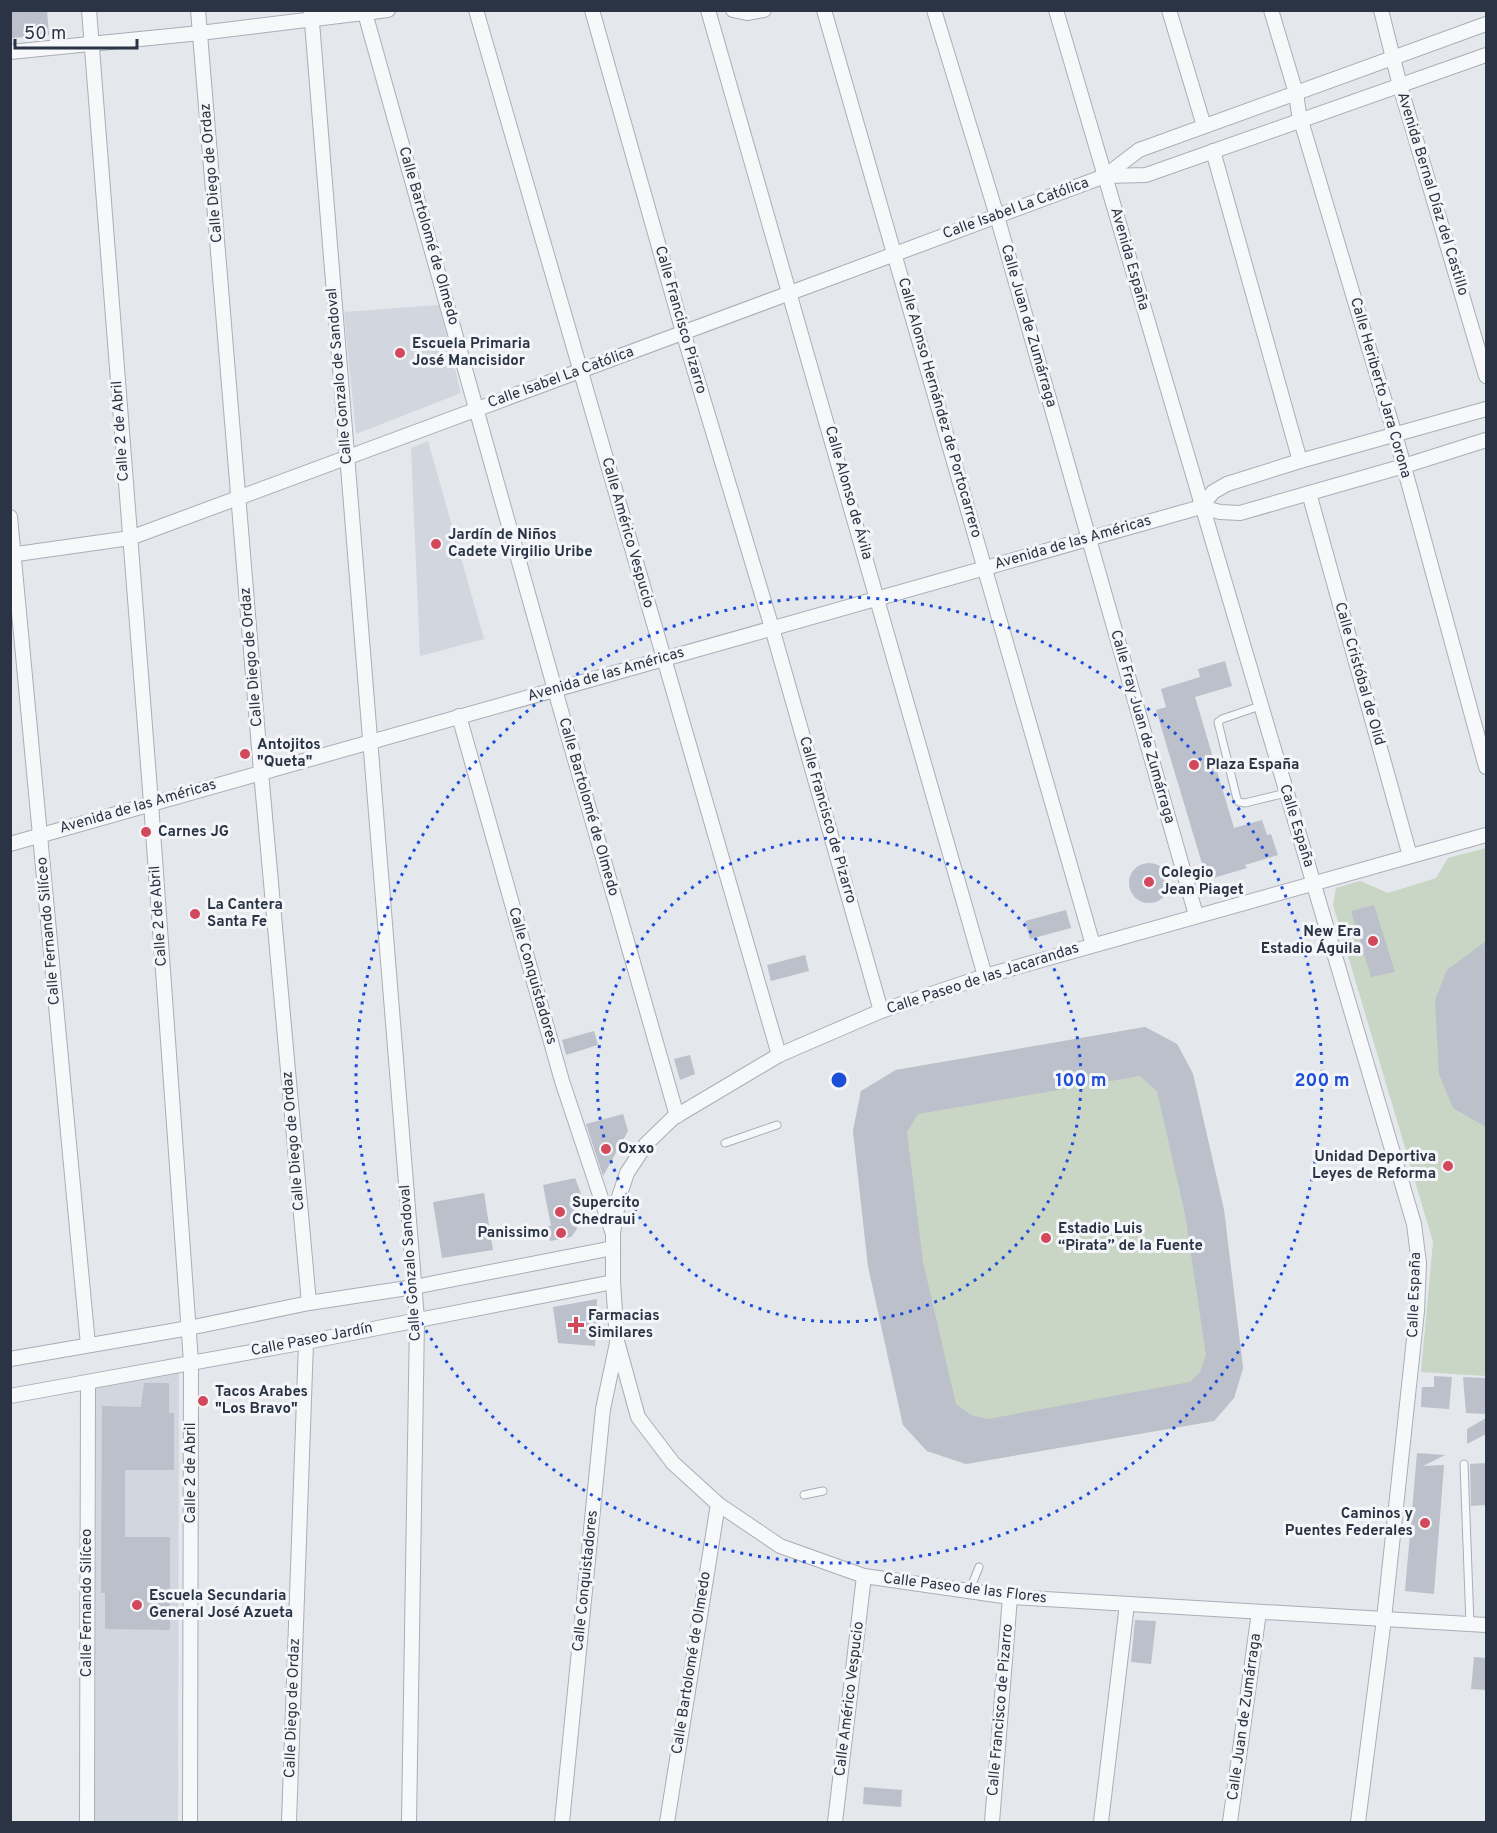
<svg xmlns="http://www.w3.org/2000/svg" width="1497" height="1833" viewBox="0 0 1497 1833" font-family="Overpass,sans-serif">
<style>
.built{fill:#d2d6de}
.green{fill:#c9d6c5}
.building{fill:#bbc0ca;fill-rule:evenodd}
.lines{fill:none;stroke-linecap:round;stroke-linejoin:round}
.lane-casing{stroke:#a9aeb7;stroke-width:9}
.street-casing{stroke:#a9aeb7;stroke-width:16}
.lane{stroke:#f7f8fa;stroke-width:7}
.street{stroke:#f7f8fa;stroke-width:14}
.ring{fill:none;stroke:#1d4ed8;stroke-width:3;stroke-dasharray:3 6}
.poi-dot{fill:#d1495b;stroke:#f4f6f9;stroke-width:2}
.labels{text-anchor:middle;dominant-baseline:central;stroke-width:6;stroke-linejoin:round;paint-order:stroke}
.street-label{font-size:15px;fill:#2b3445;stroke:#f4f6f9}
.poi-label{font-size:15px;font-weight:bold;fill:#2b3445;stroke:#f4f6f9;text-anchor:start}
.centre{fill:#1d4ed8;stroke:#f4f6f9;stroke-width:3}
.ring-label{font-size:18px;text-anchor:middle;font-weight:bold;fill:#1d4ed8;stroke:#f4f6f9;stroke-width:6;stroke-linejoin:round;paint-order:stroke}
</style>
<rect width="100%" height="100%" fill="#e4e7ec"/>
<!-- built -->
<g class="built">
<polygon points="439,305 461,393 356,434 344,312"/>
<polygon points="428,441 484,639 420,656 411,448"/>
<polygon points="179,1372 178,1822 95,1822 96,1387"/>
</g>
<!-- green -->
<g class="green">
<polygon points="1486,848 1486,1376 1421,1372 1433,1242 1333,905 1336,888 1360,881 1388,893 1436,878 1448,858"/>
<polygon points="1145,1027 1177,1044 1193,1074 1224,1210 1243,1368 1234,1398 1214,1421 966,1464 927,1451 903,1425 868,1266 853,1131 861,1091 896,1070"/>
</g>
<!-- building -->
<g class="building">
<polygon points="10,10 47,10 49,35 12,38"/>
<polygon points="1225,661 1232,686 1195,697 1234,828 1262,820 1267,835 1271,834 1278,855 1245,865 1247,868 1207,880 1156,710 1166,707 1161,689 1200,677 1198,669"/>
<circle cx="1149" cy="883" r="20"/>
<polygon points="1374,905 1395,972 1371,977 1351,911"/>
<polygon points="1066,910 1071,928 1030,939 1025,921"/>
<polygon points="1486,941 1486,1127 1453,1108 1439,1074 1435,1000 1447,970"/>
<polygon points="805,955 809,971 771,981 767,965"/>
<path d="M1145,1027L1177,1044L1193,1074L1224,1210L1243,1368L1234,1398L1214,1421L966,1464L927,1451L903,1425L868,1266L853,1131L861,1091L896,1070ZM1140,1076L1157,1091L1185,1214L1206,1355L1200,1372L1190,1382L988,1419L971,1415L956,1404L923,1262L907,1132L918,1114Z"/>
<polygon points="594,1031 598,1045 566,1055 562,1040"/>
<polygon points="690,1055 695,1074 680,1080 674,1059"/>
<polygon points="623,1114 628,1131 603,1176 586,1124"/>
<polygon points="575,1178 583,1199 573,1200 577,1229 571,1237 550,1241 548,1226 551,1226 543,1185"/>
<polygon points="484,1193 493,1250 442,1258 433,1202"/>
<polygon points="597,1299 595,1346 558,1343 553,1307"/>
<polygon points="1434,1376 1452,1377 1449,1409 1421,1407 1422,1387 1434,1387"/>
<polygon points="1463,1377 1486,1378 1486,1414 1466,1413"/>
<polygon points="144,1383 169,1383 169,1413 174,1413 174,1470 125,1470 125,1537 170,1537 170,1630 105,1629 105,1593 101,1593 102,1406 141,1407"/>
<polygon points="1486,1418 1486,1434 1467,1444 1467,1429"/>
<polygon points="1417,1453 1445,1455 1423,1466 1444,1465 1434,1594 1405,1591"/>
<polygon points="1486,1463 1486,1505 1471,1506 1470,1464"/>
<polygon points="1135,1620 1156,1621 1151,1664 1131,1662"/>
<polygon points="1474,1657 1486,1658 1486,1690 1471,1689"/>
<polygon points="864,1787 902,1790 901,1807 863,1804"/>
</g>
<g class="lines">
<!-- lane casing -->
<g class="lane-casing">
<g id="lane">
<polyline points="1260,706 1222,719 1218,722 1237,799 1239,802 1245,803 1286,793"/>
<polyline points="725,1143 777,1125"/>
<polyline points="1464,1464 1470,1624"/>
<polyline points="804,1495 823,1491"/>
<polyline points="969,1592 979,1567"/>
</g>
</g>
<!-- street casing -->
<g class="street-casing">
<g id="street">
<polyline points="89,10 151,803 191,1362 190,1822"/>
<polyline points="198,10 261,772 309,1303"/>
<polyline points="311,10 417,1319 409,1822"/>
<polyline points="476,10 779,1055"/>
<polyline points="592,10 683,332 772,628 881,1011"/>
<polyline points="708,10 985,976"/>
<polyline points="733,10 747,13 764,10"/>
<polyline points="824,10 1093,945"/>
<polyline points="934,10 997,216 1196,915"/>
<polyline points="1056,10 1414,1224 1419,1263 1417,1311 1384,1619 1358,1822"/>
<polyline points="1169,10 1204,126"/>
<polyline points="1271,10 1296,93 1299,114 1400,452 1486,767"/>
<polyline points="1381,10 1400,86 1486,376"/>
<polyline points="365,13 559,704 677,1116"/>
<polyline points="10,52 200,33 388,10"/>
<polyline points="1213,151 1300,461"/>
<polyline points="1105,176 1146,175 1486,55"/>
<polyline points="1309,493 1410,856"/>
<polyline points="1201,507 1213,492 1227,484 1300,461 1486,409"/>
<polyline points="10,517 88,1345"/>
<polyline points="10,555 130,538 1105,176 1139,150 1486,24"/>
<polyline points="459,716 562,1081 612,1231"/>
<polyline points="1486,835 985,976 881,1011 779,1055 673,1118 646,1144 627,1173 619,1197 613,1233 613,1282 617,1341 638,1417 673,1463 718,1504 780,1546 864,1576 1010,1597 1486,1625"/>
<polyline points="10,844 1201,507 1220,512 1240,513 1404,466 1486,440"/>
<polyline points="10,1359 189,1328 309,1303 414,1287 613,1248"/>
<polyline points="10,1396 306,1342 613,1282"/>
<polyline points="87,1822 88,1383"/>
<polyline points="289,1822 306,1342"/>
<polyline points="562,1822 603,1409 617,1343"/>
<polyline points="667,1822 718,1504"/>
<polyline points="835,1822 864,1576"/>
<polyline points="992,1822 1010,1597"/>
<polyline points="1101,1822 1127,1604"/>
<polyline points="1230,1822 1259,1612"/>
</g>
</g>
<!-- lane -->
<use href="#lane" class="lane"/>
<!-- street -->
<use href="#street" class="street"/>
</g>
<!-- distance rings -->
<g class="ring">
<circle cx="839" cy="1080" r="242"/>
<circle cx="839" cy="1080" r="483"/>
</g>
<!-- markers -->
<g class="poi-dot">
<circle cx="400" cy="353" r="6"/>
<circle cx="436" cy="544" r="6"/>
<circle cx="245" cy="754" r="6"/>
<circle cx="1194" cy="765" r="6"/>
<circle cx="146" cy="832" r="6"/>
<circle cx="1149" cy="882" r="6"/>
<circle cx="195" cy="914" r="6"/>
<circle cx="1373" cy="941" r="6"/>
<circle cx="606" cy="1149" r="6"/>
<circle cx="1448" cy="1166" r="6"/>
<circle cx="560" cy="1212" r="6"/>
<circle cx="561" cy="1233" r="6"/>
<circle cx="1046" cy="1238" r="6"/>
<path d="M573 1316h6v6h6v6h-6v6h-6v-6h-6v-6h6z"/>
<circle cx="203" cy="1401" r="6"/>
<circle cx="1425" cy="1523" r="6"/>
<circle cx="137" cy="1605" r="6"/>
</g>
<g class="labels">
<!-- street labels -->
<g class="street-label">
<text transform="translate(212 173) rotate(-95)">Calle Diego de Ordaz</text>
<text transform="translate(1432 194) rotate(73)">Avenida Bernal Díaz del Castillo</text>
<text transform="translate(1016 209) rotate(-20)">Calle Isabel La Católica</text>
<text transform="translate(428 236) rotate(74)">Calle Bartolomé de Olmedo</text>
<text transform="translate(1129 259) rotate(74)">Avenida España</text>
<text transform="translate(680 320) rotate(74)">Calle Francisco Pizarro</text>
<text transform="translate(1028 326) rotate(74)">Calle Juan de Zumárraga</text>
<text transform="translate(340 376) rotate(-95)">Calle Gonzalo de Sandoval</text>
<text transform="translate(561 378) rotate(-20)">Calle Isabel La Católica</text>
<text transform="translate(1380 388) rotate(74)">Calle Heriberto Jara Corona</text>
<text transform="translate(939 408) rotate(74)">Calle Alonso Hernández de Portocarrero</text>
<text transform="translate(121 431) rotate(-94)">Calle 2 de Abril</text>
<text transform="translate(848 493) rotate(74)">Calle Alonso de Ávila</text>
<text transform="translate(627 533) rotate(74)">Calle Américo Vespucio</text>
<text transform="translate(1073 543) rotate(-16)">Avenida de las Américas</text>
<text transform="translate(252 657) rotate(-95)">Calle Diego de Ordaz</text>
<text transform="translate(1359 674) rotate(74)">Calle Cristóbal de Olid</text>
<text transform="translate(606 675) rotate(-16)">Avenida de las Américas</text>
<text transform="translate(1142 727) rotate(74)">Calle Fray Juan de Zumárraga</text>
<text transform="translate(138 807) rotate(-16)">Avenida de las Américas</text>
<text transform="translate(588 807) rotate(74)">Calle Bartolomé de Olmedo</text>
<text transform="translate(827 820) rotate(74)">Calle Francisco de Pizarro</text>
<text transform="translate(1296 826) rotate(73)">Calle España</text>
<text transform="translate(159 916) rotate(-94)">Calle 2 de Abril</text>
<text transform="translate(49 931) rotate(-95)">Calle Fernando Silíceo</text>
<text transform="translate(532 976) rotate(74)">Calle Conquistadores</text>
<text transform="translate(983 979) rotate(-18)">Calle Paseo de las Jacarandas</text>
<text transform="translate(294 1141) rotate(-95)">Calle Diego de Ordaz</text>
<text transform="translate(411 1263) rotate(-94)">Calle Gonzalo Sandoval</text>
<text transform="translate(1415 1295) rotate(-88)">Calle España</text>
<text transform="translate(312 1340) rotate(-11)">Calle Paseo Jardín</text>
<text transform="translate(191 1473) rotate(-90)">Calle 2 de Abril</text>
<text transform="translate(586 1581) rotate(-84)">Calle Conquistadores</text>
<text transform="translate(965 1589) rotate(7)">Calle Paseo de las Flores</text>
<text transform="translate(87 1603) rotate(-90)">Calle Fernando Silíceo</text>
<text transform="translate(692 1663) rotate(-81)">Calle Bartolomé de Olmedo</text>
<text transform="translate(850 1699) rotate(-83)">Calle Américo Vespucio</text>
<text transform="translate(293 1708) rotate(-88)">Calle Diego de Ordaz</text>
<text transform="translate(1001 1710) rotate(-85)">Calle Francisco de Pizarro</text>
<text transform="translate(1245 1717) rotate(-82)">Calle Juan de Zumárraga</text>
</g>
<!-- poi labels -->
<g class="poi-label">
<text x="412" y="344">Escuela Primaria<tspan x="412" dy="17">José Mancisidor</tspan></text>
<text x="448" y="535">Jardín de Niños<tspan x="448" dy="17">Cadete Virgilio Uribe</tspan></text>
<text x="257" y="745">Antojitos<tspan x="257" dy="17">"Queta"</tspan></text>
<text x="1206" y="765">Plaza España</text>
<text x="158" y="832">Carnes JG</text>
<text x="1161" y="873">Colegio<tspan x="1161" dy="17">Jean Piaget</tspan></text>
<text x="207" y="905">La Cantera<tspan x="207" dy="17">Santa Fe</tspan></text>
<text x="1361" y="932" text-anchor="end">New Era<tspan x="1361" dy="17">Estadio Águila</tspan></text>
<text x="618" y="1149">Oxxo</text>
<text x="1436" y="1157" text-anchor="end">Unidad Deportiva<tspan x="1436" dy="17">Leyes de Reforma</tspan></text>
<text x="572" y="1203">Supercito<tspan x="572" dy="17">Chedraui</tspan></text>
<text x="1058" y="1229">Estadio Luis<tspan x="1058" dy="17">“Pirata” de la Fuente</tspan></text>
<text x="549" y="1233" text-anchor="end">Panissimo</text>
<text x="588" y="1316">Farmacias<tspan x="588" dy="17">Similares</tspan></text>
<text x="215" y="1392">Tacos Arabes<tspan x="215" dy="17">"Los Bravo"</tspan></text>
<text x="1413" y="1514" text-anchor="end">Caminos y<tspan x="1413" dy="17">Puentes Federales</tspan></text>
<text x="149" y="1596">Escuela Secundaria<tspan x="149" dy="17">General José Azueta</tspan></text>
</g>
</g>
<circle cx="839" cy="1080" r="9" class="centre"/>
<g class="ring-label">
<text x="1081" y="1086">100 m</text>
<text x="1322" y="1086">200 m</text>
</g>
<!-- border -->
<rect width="1497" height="1833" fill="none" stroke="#2b3445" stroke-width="24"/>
<!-- scale -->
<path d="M15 39v9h122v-9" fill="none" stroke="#2b3445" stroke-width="3"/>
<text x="24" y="39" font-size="18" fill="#2b3445" stroke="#f4f6f9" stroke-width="4.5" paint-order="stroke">50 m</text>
</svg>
